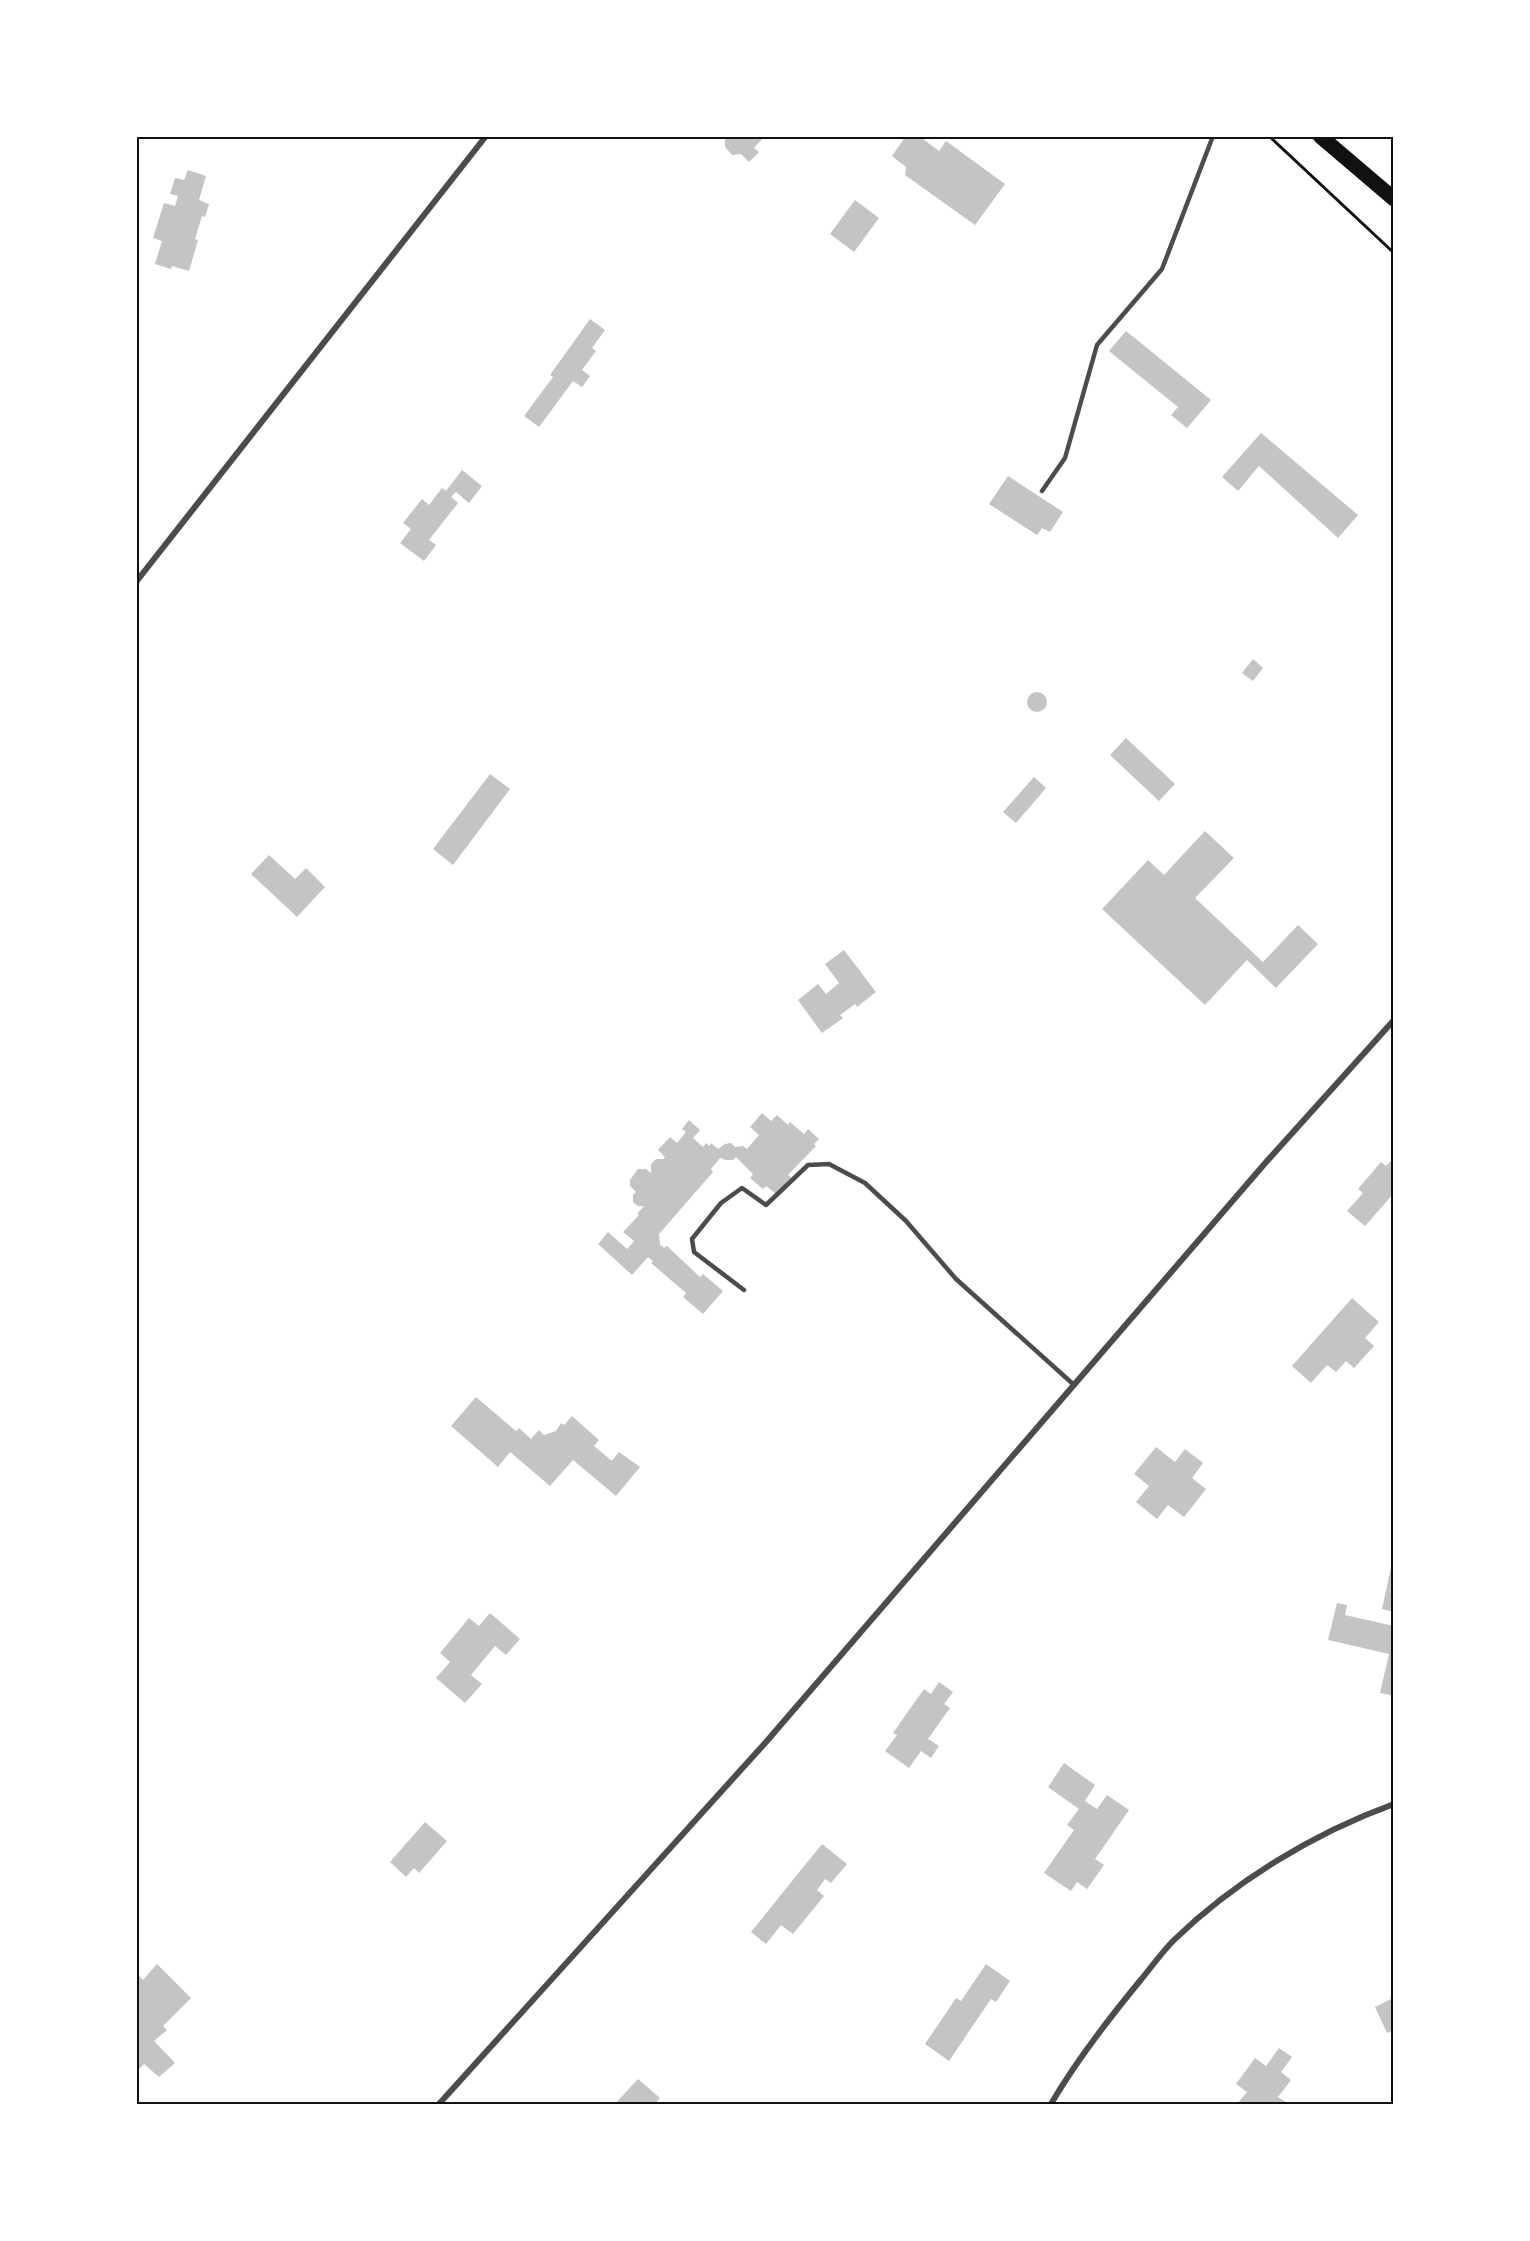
<svg xmlns="http://www.w3.org/2000/svg" width="1530" height="2241" viewBox="0 0 1530 2241" font-family="'Open Sans',sans-serif">
<style>
.building{fill:#c4c4c4}
.lines{fill:none;stroke-linecap:round;stroke-linejoin:round}
.path{stroke:#111;stroke-width:3}
.service{stroke:#4c4c4c;stroke-width:4.5}
.minor{stroke:#4c4c4c;stroke-width:6}
.primary{stroke:#111;stroke-width:15}
.neatline{fill:none;stroke:#111;stroke-width:2}
</style>
<rect width="100%" height="100%" fill="#fff"/>
<!-- building -->
<g class="building">
<polygon points="727,136 765,136 754,148 759,152 749,162 741,154 732,155 725,147 725,139"/>
<polygon points="906,136 919,136 939,151 946,141 1005,184 975,225 905,175 906,167 892,156"/>
<polygon points="188,170 206,176 199,200 209,204 205,217 202,216 195,239 198,240 189,271 172,266 171,269 155,264 162,241 153,238 164,203 175,206 178,196 170,194 175,178 184,180"/>
<polygon points="855,200 879,218 854,252 830,234"/>
<polygon points="590,319 605,330 592,348 596,351 582,370 590,376 582,387 573,381 539,427 524,416 553,377 550,375"/>
<polygon points="1126,331 1211,400 1187,428 1171,415 1178,407 1109,351"/>
<polygon points="1261,433 1358,515 1338,538 1259,466 1238,491 1222,477"/>
<polygon points="462,470 482,486 469,503 456,492 451,497 458,503 429,540 436,545 424,561 400,543 411,529 403,523 422,499 429,505 442,488 446,491"/>
<polygon points="1008,476 1063,512 1050,532 1042,528 1037,535 989,504"/>
<polygon points="1253,659 1263,668 1253,681 1242,673"/>
<circle cx="1037" cy="702" r="10"/>
<polygon points="1126,738 1175,784 1159,801 1110,755"/>
<polygon points="490,774 510,789 453,865 433,849"/>
<polygon points="1034,777 1046,788 1016,823 1003,812"/>
<polygon points="1205,831 1234,858 1195,898 1263,962 1298,925 1318,944 1276,988 1247,960 1205,1005 1102,909 1148,860 1164,875"/>
<polygon points="269,855 295,879 306,868 325,887 297,917 251,874"/>
<polygon points="844,950 876,992 857,1007 855,1004 840,1015 843,1018 822,1033 798,1000 818,984 826,994 839,983 825,964"/>
<polygon points="762,1113 771,1121 777,1115 788,1125 790,1122 804,1134 808,1129 819,1139 814,1144 816,1146 788,1175 791,1177 788,1181 776,1194 766,1186 763,1189 750,1178 753,1174 736,1157 733,1160 726,1160 720,1158 711,1169 713,1172 659,1234 660,1245 664,1248 667,1246 700,1277 703,1274 723,1291 703,1314 683,1297 686,1293 651,1263 653,1261 648,1257 632,1275 598,1244 608,1232 627,1249 634,1241 623,1232 639,1215 637,1214 644,1206 638,1206 633,1202 633,1195 636,1192 630,1186 630,1180 638,1169 646,1169 651,1173 651,1164 656,1159 663,1159 665,1157 658,1150 670,1137 677,1143 686,1132 682,1129 689,1120 700,1130 693,1138 703,1147 706,1143 709,1146 711,1143 718,1149 725,1144 731,1143 735,1147 743,1146 747,1149 759,1135 750,1127"/>
<polygon points="1394,1158 1394,1193 1365,1226 1347,1211 1363,1193 1358,1189 1381,1162 1386,1166"/>
<polygon points="1352,1298 1379,1322 1365,1338 1374,1346 1354,1368 1346,1361 1336,1372 1327,1365 1311,1383 1292,1366"/>
<polygon points="476,1397 516,1431 519,1428 531,1439 539,1430 544,1435 556,1431 561,1423 564,1425 572,1416 599,1440 594,1446 612,1461 619,1452 640,1467 616,1496 573,1460 550,1486 510,1452 498,1467 451,1426"/>
<polygon points="1156,1447 1175,1462 1185,1449 1203,1463 1192,1478 1206,1489 1184,1517 1168,1505 1157,1519 1136,1502 1149,1486 1134,1474"/>
<polygon points="1391,1567 1394,1568 1394,1612 1382,1609"/>
<polygon points="1337,1603 1347,1605 1345,1615 1394,1626 1394,1696 1380,1693 1389,1654 1328,1640"/>
<polygon points="490,1613 520,1639 506,1655 495,1646 471,1675 482,1684 465,1703 436,1678 450,1662 440,1653 469,1618 479,1626"/>
<polygon points="939,1682 953,1692 944,1704 950,1708 928,1739 939,1746 931,1758 921,1751 909,1768 885,1751 897,1735 893,1733 924,1689 931,1694"/>
<polygon points="1064,1763 1095,1785 1085,1801 1097,1809 1107,1795 1129,1810 1095,1859 1104,1865 1087,1889 1077,1882 1071,1891 1044,1873 1074,1830 1067,1825 1079,1809 1048,1787"/>
<polygon points="425,1822 447,1841 419,1873 414,1868 406,1877 390,1862"/>
<polygon points="822,1844 847,1864 831,1883 825,1879 817,1890 824,1896 793,1934 781,1925 766,1944 751,1932"/>
<polygon points="157,1964 191,1998 163,2026 167,2030 154,2041 175,2063 159,2077 144,2064 136,2072 136,1973 143,1980"/>
<polygon points="986,1964 1010,1981 996,2002 991,1999 949,2061 925,2044 956,1998 961,2001"/>
<polygon points="1394,1996 1394,2030 1387,2033 1375,2007 1391,1999 1390,1997"/>
<polygon points="1279,2048 1292,2057 1281,2072 1291,2080 1278,2097 1289,2104 1237,2104 1247,2092 1236,2084 1255,2058 1266,2066"/>
<polygon points="638,2079 660,2098 656,2103 658,2104 615,2104"/>
</g>
<g class="lines">
<!-- path -->
<polyline class="path" points="1269,136 1394,253"/>
<!-- service -->
<g class="service">
<polyline points="1042,491 1065,458 1097,345 1162,269 1213,136"/>
<polyline points="744,1290 694,1252 692,1239 721,1203 742,1188 766,1205 808,1165 829,1164 865,1183 906,1221 956,1279 1073,1384"/>
</g>
<!-- minor -->
<g class="minor">
<polyline points="136,582 486,136"/>
<polyline points="439,2104 766,1742 1267,1161 1394,1020"/>
<path d="M1051,2104C1076,2061 1107,2021 1139,1982C1150,1969 1161,1953 1174,1940C1235,1881 1314,1833 1394,1804"/>
</g>
<!-- primary -->
<polyline class="primary" points="1320,136 1394,199"/>
</g>
<!-- border -->
<rect width="1530" height="2241" fill="none" stroke="#ffffff" stroke-width="276"/>
<rect x="138" y="138" width="1254" height="1965" class="neatline"/>
</svg>
